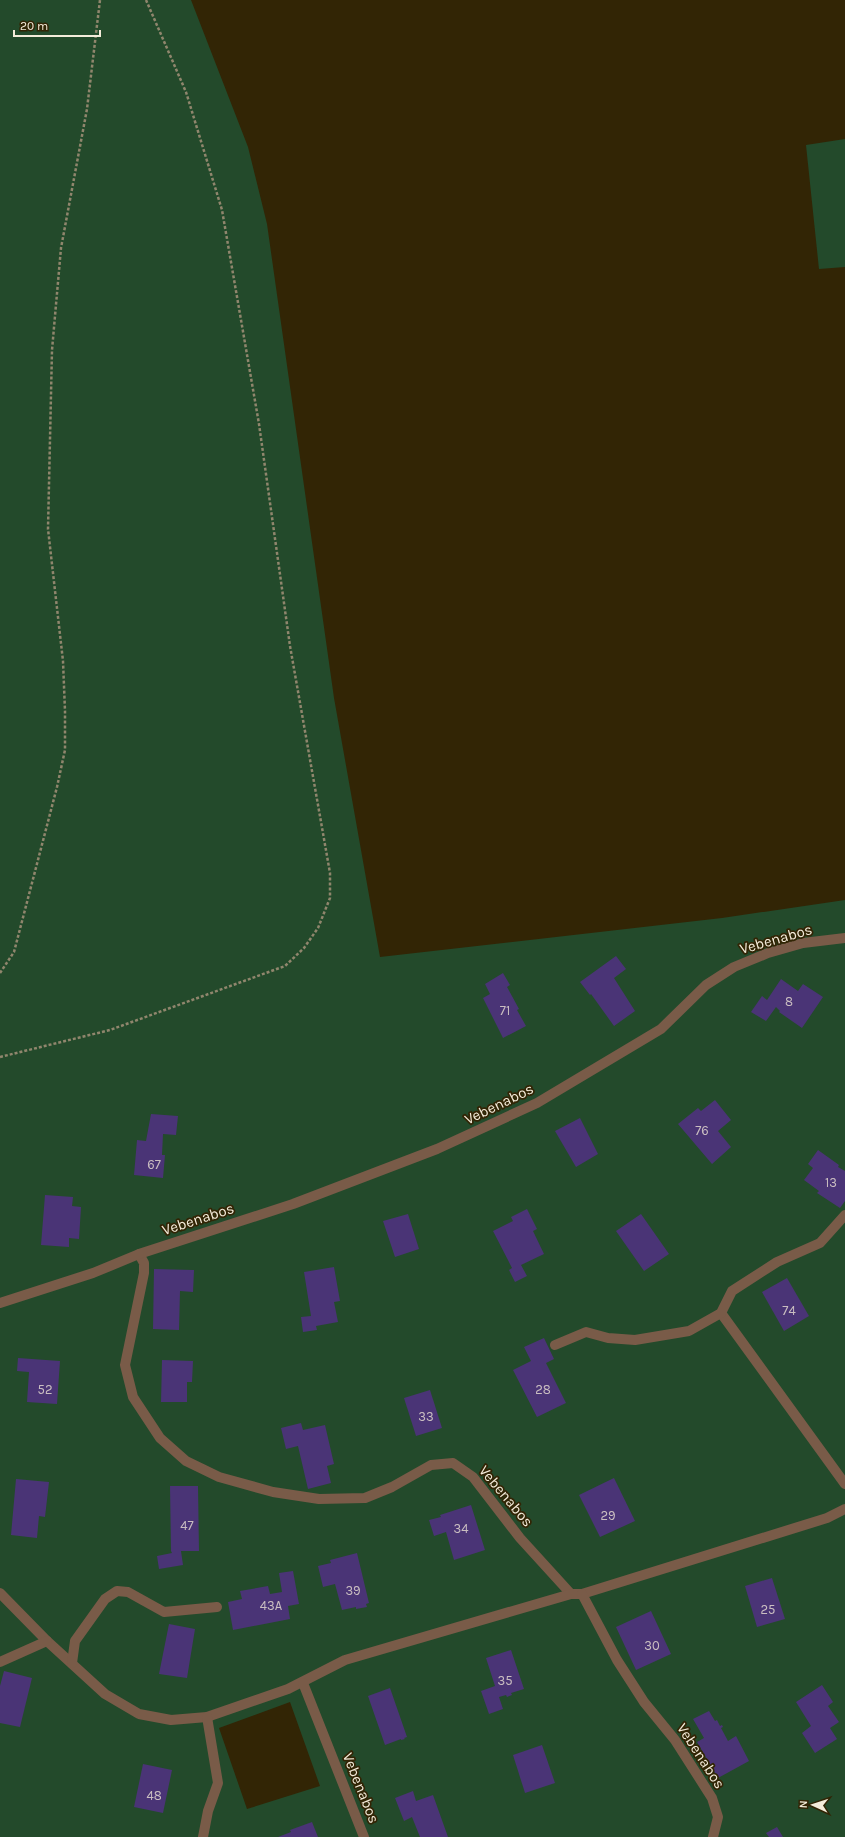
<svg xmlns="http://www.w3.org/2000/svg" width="845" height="1837" viewBox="0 0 845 1837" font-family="Karla,sans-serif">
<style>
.green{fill:#234a2b;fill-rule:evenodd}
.building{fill:#4a3476}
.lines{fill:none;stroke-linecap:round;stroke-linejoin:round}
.path{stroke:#90866d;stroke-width:2.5;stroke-dasharray:3 2;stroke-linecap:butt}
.minor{stroke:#795b48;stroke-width:10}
.labels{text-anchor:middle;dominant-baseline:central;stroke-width:3.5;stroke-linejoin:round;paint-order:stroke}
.number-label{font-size:13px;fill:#cabec1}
.street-label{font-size:15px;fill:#f4ecda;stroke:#322505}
</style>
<rect width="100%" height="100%" fill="#322505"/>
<!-- green -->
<g class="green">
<path d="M0,0H191L248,147L267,224L334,698L380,957L722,918L845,900V1837H0ZM290,1702L320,1786L247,1809L219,1728Z"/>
<polygon points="845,139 845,267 819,269 806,145"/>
</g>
<!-- building -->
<g class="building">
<polygon points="616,956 626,969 614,978 635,1011 614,1026 591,994 590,995 580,982"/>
<polygon points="503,973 510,985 507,987 519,1009 517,1010 526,1026 503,1038 483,998 490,994 485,984"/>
<polygon points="781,979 798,991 803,984 823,997 802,1028 779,1012 780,1011 776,1007 766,1021 751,1012 762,996 767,1000"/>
<polygon points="715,1100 731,1120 718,1131 731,1147 712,1164 678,1124 698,1108 701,1111"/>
<polygon points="151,1114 178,1116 176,1135 163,1134 162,1155 165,1155 163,1178 134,1175 137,1140 146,1141"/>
<polygon points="580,1118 598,1154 576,1167 555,1131"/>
<polygon points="818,1150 839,1165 838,1167 845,1171 845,1201 840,1208 817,1193 819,1191 804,1180 813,1168 808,1164"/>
<polygon points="45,1195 73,1197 72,1206 81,1207 79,1239 69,1238 69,1247 41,1245"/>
<polygon points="527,1209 537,1229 533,1231 544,1254 521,1265 527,1276 515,1282 509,1270 512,1268 493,1231 513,1221 511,1217"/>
<polygon points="408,1214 419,1249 395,1257 383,1221"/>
<polygon points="641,1214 669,1254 644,1271 616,1231"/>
<polygon points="334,1267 340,1301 334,1302 338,1322 316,1326 317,1330 303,1332 301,1317 311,1316 304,1272"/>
<polygon points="154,1269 194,1270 193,1292 180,1291 179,1330 153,1329"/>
<polygon points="787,1278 809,1316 784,1331 762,1292"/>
<polygon points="544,1338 554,1359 546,1363 566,1403 537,1417 513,1370 531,1361 524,1347"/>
<polygon points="18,1358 60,1361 57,1404 27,1402 29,1372 17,1371"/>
<polygon points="162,1360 193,1361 192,1382 187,1382 187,1402 161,1402"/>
<polygon points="430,1390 442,1428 416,1436 404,1398"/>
<polygon points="301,1423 303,1430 325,1425 334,1464 327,1466 331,1483 308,1489 298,1446 286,1449 281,1428"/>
<polygon points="614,1478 635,1521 600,1537 579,1495"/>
<polygon points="16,1479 49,1482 45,1517 39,1516 37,1538 11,1535"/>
<polygon points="170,1486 198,1486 199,1551 181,1551 183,1565 159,1569 157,1556 172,1553 171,1551"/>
<polygon points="471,1505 485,1550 454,1560 446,1532 434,1536 429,1520 441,1517 440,1515"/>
<polygon points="357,1553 369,1603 366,1604 367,1607 356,1609 356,1607 342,1610 335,1584 323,1587 318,1566 331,1563 330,1560"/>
<polygon points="293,1571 299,1604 288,1606 290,1619 233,1630 228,1602 242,1599 240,1591 268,1586 270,1594 282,1592 279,1573"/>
<polygon points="772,1578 785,1619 757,1627 745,1586"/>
<polygon points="651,1611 671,1654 636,1670 616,1627"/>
<polygon points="169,1624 195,1629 187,1678 159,1674"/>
<polygon points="511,1650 524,1689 511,1693 512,1695 507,1697 506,1695 499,1697 503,1709 489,1714 481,1691 495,1686 486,1658"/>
<polygon points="4,1671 32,1678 20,1727 0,1723 0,1686"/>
<polygon points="822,1685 833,1702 828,1706 839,1722 830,1728 837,1739 815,1753 802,1733 811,1726 796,1702"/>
<polygon points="390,1688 407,1737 404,1738 405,1739 401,1740 401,1739 385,1745 368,1696"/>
<polygon points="709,1711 715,1721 717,1720 720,1726 722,1725 723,1727 721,1728 728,1741 736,1736 749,1761 718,1778 697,1742 704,1738 693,1719"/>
<polygon points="542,1745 555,1783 525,1793 513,1755"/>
<polygon points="143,1764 172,1770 163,1813 134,1807"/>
<polygon points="413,1791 416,1801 433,1795 448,1837 420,1837 412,1817 404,1821 395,1798"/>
<polygon points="312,1822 318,1837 278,1837 291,1832 290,1830"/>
<polygon points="777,1827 783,1837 769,1837 766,1833"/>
</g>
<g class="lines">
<!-- path -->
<g class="path">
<polyline points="0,973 14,952 57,787 65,750 65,711 63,661 48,529 52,350 61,248 87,109 100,0"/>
<polyline points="0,1057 110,1030 285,966 304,948 318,928 330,898 330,873 290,646 259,424 222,210 186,92 146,0"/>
</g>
<!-- minor -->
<g class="minor">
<polyline points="139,1254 144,1263 144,1273 125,1365 133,1397 160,1438 186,1461 219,1477 273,1492 319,1499 365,1498 392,1487 431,1465 453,1463 473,1477 520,1538 571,1594"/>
<polyline points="0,1303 93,1273 139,1254 293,1204 437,1149 537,1103 661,1029 706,985 734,967 768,953 803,943 845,938"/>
<polyline points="721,1313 845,1484"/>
<polyline points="555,1345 586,1332 608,1338 635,1340 689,1331 721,1313 732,1291 777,1262 820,1243 845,1215"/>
<polyline points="0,1593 47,1641 105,1694 139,1714 171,1720 207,1717 288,1689 345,1660 571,1594 582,1594 827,1518 845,1509"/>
<polyline points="582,1594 617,1660 644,1702 675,1740 712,1798 718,1817 713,1837"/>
<polyline points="0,1662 47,1641"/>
<polyline points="72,1663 75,1641 105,1599 117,1591 128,1592 164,1612 217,1607"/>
<polyline points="303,1683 364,1837"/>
<polyline points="203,1837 208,1811 218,1783 207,1717"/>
</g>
</g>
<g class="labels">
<!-- number labels -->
<g class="number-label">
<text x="789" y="1001">8</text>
<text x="505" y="1010">71</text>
<text x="702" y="1130">76</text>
<text x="154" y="1164">67</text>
<text x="831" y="1182">13</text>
<text x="789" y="1310">74</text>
<text x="45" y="1389">52</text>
<text x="543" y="1389">28</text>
<text x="426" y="1416">33</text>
<text x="608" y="1515">29</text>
<text x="187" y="1525">47</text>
<text x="461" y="1528">34</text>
<text x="353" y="1590">39</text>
<text x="271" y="1605">43A</text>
<text x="768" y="1609">25</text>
<text x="652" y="1645">30</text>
<text x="505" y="1680">35</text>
<text x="154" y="1795">48</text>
</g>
<!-- street labels -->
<g class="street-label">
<text transform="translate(776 939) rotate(-16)">Vebenabos</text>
<text transform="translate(499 1104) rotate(-26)">Vebenabos</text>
<text transform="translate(198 1219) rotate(-18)">Vebenabos</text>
<text transform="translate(506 1496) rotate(50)">Vebenabos</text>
<text transform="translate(701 1756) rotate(57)">Vebenabos</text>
<text transform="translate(361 1788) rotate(68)">Vebenabos</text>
</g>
</g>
<!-- north arrow -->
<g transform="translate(813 1805) rotate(273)" stroke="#322505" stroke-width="3" paint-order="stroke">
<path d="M0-3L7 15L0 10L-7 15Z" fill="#f4ecda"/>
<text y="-6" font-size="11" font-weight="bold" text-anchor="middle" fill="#f4ecda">N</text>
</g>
<!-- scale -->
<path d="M14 30v6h86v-6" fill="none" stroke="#f4ecda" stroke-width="2"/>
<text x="20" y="30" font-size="12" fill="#f4ecda" stroke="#322505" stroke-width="3" paint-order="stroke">20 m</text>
</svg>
